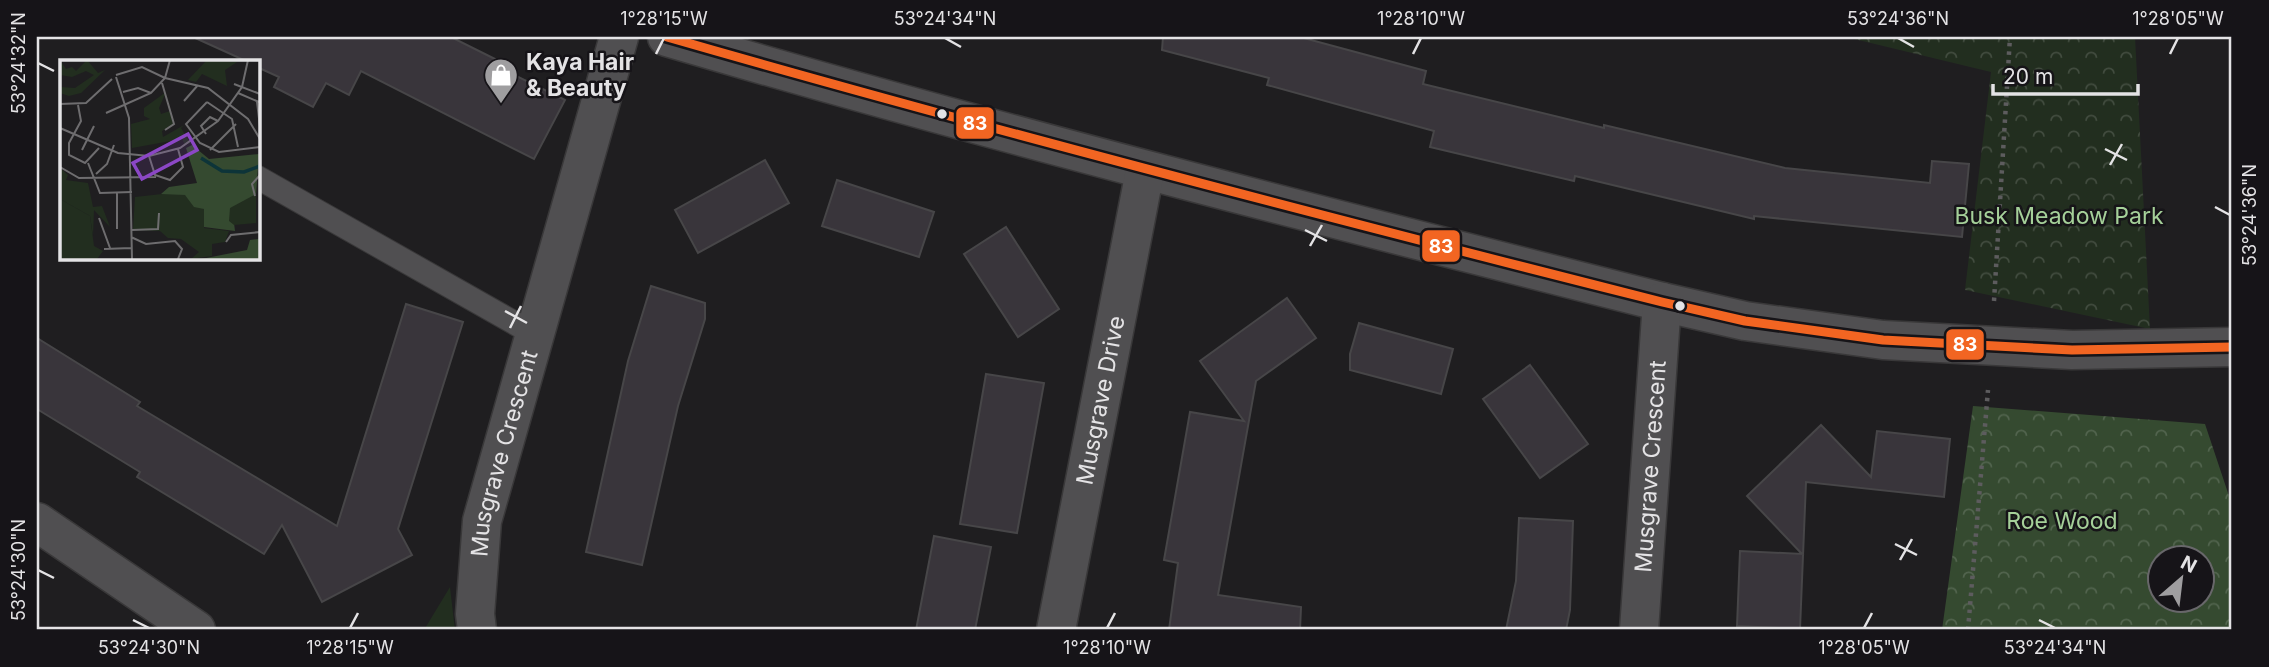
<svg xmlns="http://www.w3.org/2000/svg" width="2269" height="667" viewBox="0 0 2269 667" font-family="Inter,sans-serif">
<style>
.grass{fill:#222e1f}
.forest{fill:url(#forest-crowns);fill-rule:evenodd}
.park{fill:url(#park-crowns)}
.building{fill:#39353b;stroke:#474648;stroke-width:2}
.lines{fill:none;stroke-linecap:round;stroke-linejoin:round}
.service-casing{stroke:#393839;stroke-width:25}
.minor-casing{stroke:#393839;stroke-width:41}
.path{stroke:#5d5c5e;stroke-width:4.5;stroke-dasharray:3.5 5;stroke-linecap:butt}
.service{stroke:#504f51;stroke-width:23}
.minor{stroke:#504f51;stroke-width:38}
.bus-1-casing{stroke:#161418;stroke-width:14}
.bus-1{stroke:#f26522;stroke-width:9}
.ticks{fill:none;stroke:#e4e3e5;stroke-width:2.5}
.bus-dot{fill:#e4e3e5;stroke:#161418;stroke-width:2.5}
.labels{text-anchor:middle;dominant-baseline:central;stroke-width:5;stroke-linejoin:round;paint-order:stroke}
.poi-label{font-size:23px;font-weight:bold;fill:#e4e3e5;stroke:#161418;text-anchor:start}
.park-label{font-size:23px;fill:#a5d099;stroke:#161418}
.street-label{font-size:23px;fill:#e4e3e5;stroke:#161418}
.inset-river{fill:none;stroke:#0d3439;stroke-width:3.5}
.inset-road{fill:none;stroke:#6e6d6f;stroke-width:2}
.view{fill:#8b47c5;fill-opacity:0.15;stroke:#8b47c5;stroke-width:3.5}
.inset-edge{fill:none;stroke:#e4e3e5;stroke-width:3.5}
.line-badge{stroke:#161418;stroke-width:2.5}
.badge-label{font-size:19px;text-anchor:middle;font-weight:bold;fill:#fff}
.neatline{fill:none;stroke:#e4e3e5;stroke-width:2.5}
.ticks-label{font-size:18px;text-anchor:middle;fill:#e4e3e5}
</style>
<defs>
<pattern id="forest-crowns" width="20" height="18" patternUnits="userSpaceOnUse" patternTransform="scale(1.75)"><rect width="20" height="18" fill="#354a30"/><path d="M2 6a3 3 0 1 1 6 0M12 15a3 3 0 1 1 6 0" fill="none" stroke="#52644e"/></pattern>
<pattern id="park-crowns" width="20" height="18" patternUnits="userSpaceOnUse" patternTransform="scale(1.75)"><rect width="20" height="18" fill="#222e1f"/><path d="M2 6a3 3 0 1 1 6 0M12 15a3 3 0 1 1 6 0" fill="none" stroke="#424c3f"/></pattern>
</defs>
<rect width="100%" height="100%" fill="#1f1e20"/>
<!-- grass -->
<polygon class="grass" points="450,587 455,630 424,630"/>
<!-- forest -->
<path class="forest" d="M1973,406L2205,424L2232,505V630H1942ZM2160,558H2202V600H2160Z"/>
<!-- park -->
<polygon class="park" points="1846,37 2135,37 2150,329 1965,290 1991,72"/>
<!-- building -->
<g class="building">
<polygon points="193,37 451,37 495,59 492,64 565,100 534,159 361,71 349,95 326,83 313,107 274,87 279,77 257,67 257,61 246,61"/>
<polygon points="1163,37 1300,37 1426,71 1423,84 1604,128 1604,125 1785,168 1930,183 1932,161 1969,164 1962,237 1754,216 1754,219 1575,176 1574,181 1430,147 1434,131 1267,85 1269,78 1162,50"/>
<polygon points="765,160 789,203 698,253 675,210"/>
<polygon points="837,180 934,212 919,257 822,226"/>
<polygon points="1006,227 1059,309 1018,337 964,254"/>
<polygon points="651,286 705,303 705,319 678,406 642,565 586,552 628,361"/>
<polygon points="1287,298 1316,338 1256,381 1218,595 1301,607 1300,630 1169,630 1178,563 1164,560 1190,412 1244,421 1200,361"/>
<polygon points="406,304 463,322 398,529 412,555 322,602 282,525 264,554 137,477 140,472 37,409 37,338 140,402 137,406 337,526"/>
<polygon points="1359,323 1453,349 1441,394 1350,370 1350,354"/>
<polygon points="1530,365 1588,444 1540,478 1483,399"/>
<polygon points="986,374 1044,383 1017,533 960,524"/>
<polygon points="1821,425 1871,477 1877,431 1950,439 1944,497 1806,482 1800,629 1737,626 1740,551 1802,554 1747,496"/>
<polygon points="1519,518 1573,521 1570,610 1566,630 1506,630 1516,581"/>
<polygon points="934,536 991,547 975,630 916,630"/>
</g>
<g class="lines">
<!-- service casing -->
<g class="service-casing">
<polyline id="service" points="257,177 534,334"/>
</g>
<!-- minor casing -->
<g class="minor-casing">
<g id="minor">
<path d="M667,37C997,134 1329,218 1662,302L1745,321L1883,340L2072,350L2232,347"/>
<polyline points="37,522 196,630"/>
<path id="s1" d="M477,630L475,614L482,521L619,37"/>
<path id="s2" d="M1056,630L1145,171"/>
<path id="s3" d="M1639,630L1662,302"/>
</g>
</g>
<!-- path -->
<g class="path">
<polyline points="1994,301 2010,37"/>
<polyline points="1968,630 1988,390"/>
</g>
<!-- service -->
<use href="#service" class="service"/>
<!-- minor -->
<use href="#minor" class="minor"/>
<!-- bus-1 casing -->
<g class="bus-1-casing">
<path id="bus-1" d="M667,37C997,132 1329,218 1662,302L1745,321L1883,340L2072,350L2232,347"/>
</g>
<!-- bus-1 -->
<use href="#bus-1" class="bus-1"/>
</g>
<!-- ticks -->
<path class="ticks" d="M945,38L961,47M1898,38L1914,47M656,54L664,38M1413,54L1421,38M2170,54L2178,38M38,63L54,71M2105,149L2127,160M2110,165L2122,144M2215,207L2230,215M1305,230L1327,241M1310,246L1322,225M505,311L527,323M510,328L521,306M1895,544L1917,555M1900,560L1912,539M38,570L54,578M133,620L149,628M2039,620L2055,628M350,628L358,613M1107,628L1115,613M1864,628L1872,613"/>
<!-- icons -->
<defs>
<g id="shop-pin" transform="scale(1.75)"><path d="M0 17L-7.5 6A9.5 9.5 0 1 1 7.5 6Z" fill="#9f9ea0" stroke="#161418"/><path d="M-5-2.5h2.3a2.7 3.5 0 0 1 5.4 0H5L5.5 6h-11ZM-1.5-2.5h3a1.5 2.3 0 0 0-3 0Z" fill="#fff"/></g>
</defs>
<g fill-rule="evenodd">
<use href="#shop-pin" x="501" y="75"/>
</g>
<!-- markers -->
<g class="bus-dot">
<circle cx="942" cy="114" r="6"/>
<circle cx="1680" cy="306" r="6"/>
</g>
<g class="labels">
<!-- poi labels -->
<g class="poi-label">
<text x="526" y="62">Kaya Hair<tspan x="526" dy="26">&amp; Beauty</tspan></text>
</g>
<!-- park labels -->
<g class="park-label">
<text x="2059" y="216">Busk Meadow Park</text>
<text x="2062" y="521">Roe Wood</text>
</g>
<!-- street labels -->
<g class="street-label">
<text stroke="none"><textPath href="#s2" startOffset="234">Musgrave Drive</textPath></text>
<text stroke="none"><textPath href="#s1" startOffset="180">Musgrave Crescent</textPath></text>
<text stroke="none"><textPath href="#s3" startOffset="164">Musgrave Crescent</textPath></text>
</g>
</g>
<!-- overview -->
<g transform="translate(60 60)">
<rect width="200" height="200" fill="#1f1e20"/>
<path d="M0,108L8,115L6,120L28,123L33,147L42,146L50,167L34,150L33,176L30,156L0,139ZM111,133L125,135L144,149V168L169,171L165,182L152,184V196L131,199L139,192L121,179L108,178L100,171L73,170L75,137Z" fill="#222e1f"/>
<path d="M132,85L149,99L199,94L196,134L174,163L175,171L144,167V149L134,147L125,135L101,134L109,127L137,123L126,88ZM199,179V199H141L187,190L190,180Z" fill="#354a30"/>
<path d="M0,0L6,9L12,7L16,11L27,0L38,13L45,10L21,33L9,36L0,33V27L15,28L34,15L26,11L12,17L0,15ZM106,32L99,48L101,54L110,51L113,64L102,71L103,77L124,65L121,68L130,83L125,85L122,79L72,88L71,64L90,59L84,56V48ZM0,139L30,156L34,186L43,191L37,199H0Z" fill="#222e1f"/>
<path d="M147,0L177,2L165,10L167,26L142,14L136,22L128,20ZM196,134V163L174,165L169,161L170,148Z" fill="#222e1f"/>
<path class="inset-river" d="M141,98L162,111L184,112L200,106"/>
<path class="inset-road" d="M56,15L82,7L105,18L148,28L188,59L200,79M56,17L69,58L72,199M102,23L114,64L105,70M174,24L200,34M63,32L78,28L91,33M178,33L199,42M124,41L138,25M147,42L126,64L140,83L159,92L200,87M147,42L172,59L178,87M197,42L200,67M0,44L26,43L52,19M18,45L21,61L9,83V95L25,103L39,88M46,53L91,33L105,18L110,0M0,68L58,93L89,96L120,88L158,61L182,27L188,0M146,74L141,66L150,57L158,61M22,90L34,66M150,90L176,64M89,96L95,115L110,120L123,107L118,89M28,103L40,133L72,132M0,107L19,118L96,117M36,114L47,104L54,85M195,136L192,124L200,115M39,158L50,188M57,169V133M72,170L98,169L99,153M71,177L86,184L115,181L122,189L118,199M166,182L171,175L200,172M44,189L71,188"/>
<path class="view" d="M128,74L137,90L82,119L73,103Z"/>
<rect width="200" height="200" class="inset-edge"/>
</g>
<g class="line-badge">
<rect x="955" y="106" width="40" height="34" rx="7" fill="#f26522"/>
<rect x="1421" y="229" width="40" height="34" rx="7" fill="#f26522"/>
<rect x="1945" y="328" width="40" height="33" rx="7" fill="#f26522"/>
</g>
<g class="badge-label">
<text x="975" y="130">83</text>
<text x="1441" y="253">83</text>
<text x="1965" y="351">83</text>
</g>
<!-- border -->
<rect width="2269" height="667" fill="none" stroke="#161418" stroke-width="77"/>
<!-- north arrow -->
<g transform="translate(2181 579) rotate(28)"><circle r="33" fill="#161418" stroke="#68676a" stroke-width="2"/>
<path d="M0-5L12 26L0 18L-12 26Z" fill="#9f9ea0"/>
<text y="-10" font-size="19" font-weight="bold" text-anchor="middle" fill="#e4e3e5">N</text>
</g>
<!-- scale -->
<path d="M1993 84v10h145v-10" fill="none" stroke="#e4e3e5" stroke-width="3.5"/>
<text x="2003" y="84" font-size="21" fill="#e4e3e5" stroke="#161418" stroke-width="5" paint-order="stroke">20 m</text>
<rect x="38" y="38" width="2192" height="590" class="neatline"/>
<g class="ticks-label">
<text x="664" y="25">1°28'15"W</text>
<text x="945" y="25">53°24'34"N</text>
<text x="1421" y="25">1°28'10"W</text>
<text x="1898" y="25">53°24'36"N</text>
<text x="2178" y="25">1°28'05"W</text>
<text transform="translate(19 63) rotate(-90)" y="6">53°24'32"N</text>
<text transform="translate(2250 215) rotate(-90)" y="6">53°24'36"N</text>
<text transform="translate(19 570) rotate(-90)" y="6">53°24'30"N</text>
<text x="149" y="654">53°24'30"N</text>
<text x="350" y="654">1°28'15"W</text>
<text x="1107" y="654">1°28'10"W</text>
<text x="1864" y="654">1°28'05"W</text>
<text x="2055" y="654">53°24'34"N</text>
</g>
</svg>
